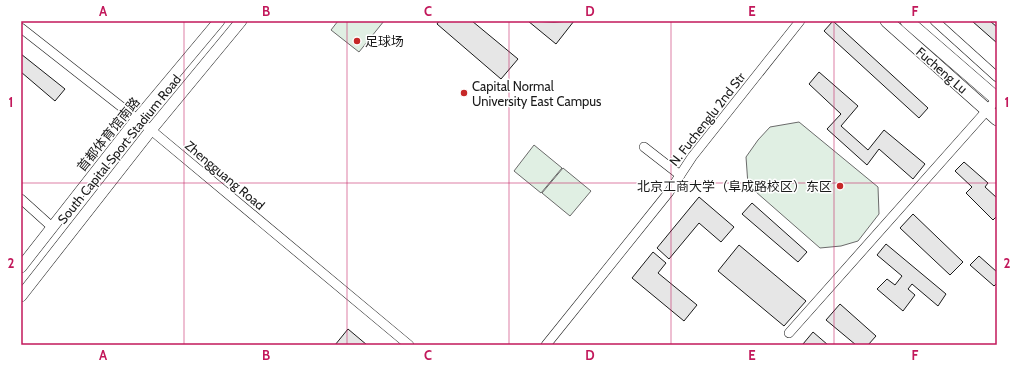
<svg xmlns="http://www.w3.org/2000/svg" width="1018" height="366" viewBox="0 0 1018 366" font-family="Cabin,'Noto Sans SC',sans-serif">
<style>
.green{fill:#e0efe3;stroke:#6a6a6a}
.building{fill:#e6e6e6;stroke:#1a1a1a}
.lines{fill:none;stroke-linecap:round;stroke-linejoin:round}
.minor-casing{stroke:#1a1a1a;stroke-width:10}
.major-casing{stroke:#1a1a1a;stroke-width:12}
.highway-casing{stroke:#1a1a1a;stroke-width:14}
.minor{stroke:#fff;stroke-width:9}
.major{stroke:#fff;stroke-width:11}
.highway{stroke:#fff;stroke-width:13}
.grid{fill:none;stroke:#c2185b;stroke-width:1;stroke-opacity:0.55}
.poi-dot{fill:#c62828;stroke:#fff;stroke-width:1.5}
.labels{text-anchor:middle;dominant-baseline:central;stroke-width:3;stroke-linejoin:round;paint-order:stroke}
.poi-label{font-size:13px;fill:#1a1a1a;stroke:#fff;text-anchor:start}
.street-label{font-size:13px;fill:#1a1a1a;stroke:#fff}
.neatline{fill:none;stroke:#c2185b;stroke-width:1.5}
.grid-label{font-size:13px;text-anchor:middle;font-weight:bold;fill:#c2185b}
</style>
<rect width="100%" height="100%" fill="#fff"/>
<!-- green -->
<g class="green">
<polygon points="338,21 384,21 359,52 331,30"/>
<polygon points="799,122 878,187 879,214 858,241 841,246 820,248 748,185 746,157 758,140 770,127"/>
<polygon points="534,145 562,168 541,193 514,171"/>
<polygon points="563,168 591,191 570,216 542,193"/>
</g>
<!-- building -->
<g class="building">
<polygon points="439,21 472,21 518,59 501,79 437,24"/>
<polygon points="528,21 554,22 574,21 556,44"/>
<polygon points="833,21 928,108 919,118 824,31"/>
<polygon points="972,21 990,21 997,27 997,43"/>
<polygon points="21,54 65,89 55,101 21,72"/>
<polygon points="819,72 858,106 841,126 868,150 884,130 925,164 913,179 879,149 867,165 827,129 841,114 809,84"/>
<polygon points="964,162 988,183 985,187 997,198 997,216 993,220 966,193 972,187 955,171"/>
<polygon points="699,197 734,227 721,242 699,223 669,259 657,248"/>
<polygon points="752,203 807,252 798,262 742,214"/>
<polygon points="913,214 963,262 950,275 900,228"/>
<polygon points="886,244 946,294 938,306 912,284 908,289 915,295 903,311 877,289 887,279 895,285 902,276 877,255"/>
<polygon points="739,245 806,301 784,326 718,271"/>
<polygon points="653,252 666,263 658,273 697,305 684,321 632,278"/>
<polygon points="979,256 997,272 997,283 994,286 970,265"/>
<polygon points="840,304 876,336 868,345 856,345 826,320"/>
<polygon points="348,329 367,345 335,345"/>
<polygon points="813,332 828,345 804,345 803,344"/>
</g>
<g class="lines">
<!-- minor casing -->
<g class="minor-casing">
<g id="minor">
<polyline points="935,21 997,77"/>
<polyline points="21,28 151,130 409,345"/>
<polyline points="644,147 680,175"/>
<polyline points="21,199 52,227"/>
<polyline points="789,333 997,99"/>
<polyline points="546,345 669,192 692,157 800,21"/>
</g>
</g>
<!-- major casing -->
<g class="major-casing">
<g id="major">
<polyline points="21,267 137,119 219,21"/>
<polyline points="21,296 151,130 241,21"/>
</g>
</g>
<!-- highway casing -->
<g class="highway-casing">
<g id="highway">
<polyline points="887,21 997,119"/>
<polyline points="907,21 997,99"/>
</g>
</g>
<!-- minor -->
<use href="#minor" class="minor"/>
<!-- major -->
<use href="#major" class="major"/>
<!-- highway -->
<use href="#highway" class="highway"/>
</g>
<!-- grid -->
<path class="grid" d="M184,21V345M347,21V345M509,21V345M671,21V345M834,21V345M21,183H997"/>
<!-- markers -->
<g class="poi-dot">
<circle cx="357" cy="41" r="4"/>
<circle cx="464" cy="93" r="4"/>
<circle cx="840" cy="186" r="4"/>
</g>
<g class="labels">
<!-- poi labels -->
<g class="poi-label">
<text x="365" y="41">足球场</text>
<text x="472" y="86">Capital Normal<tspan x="472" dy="15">University East Campus</tspan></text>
<text x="832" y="186" text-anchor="end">北京工商大学（阜成路校区）东区</text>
</g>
<!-- street labels -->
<g class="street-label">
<text transform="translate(942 70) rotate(41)">Fucheng Lu</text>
<text transform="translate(707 119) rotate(-52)">N. Fuchenglu 2nd Str</text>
<text transform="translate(108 134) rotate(-51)">首都体育馆南路</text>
<text transform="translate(119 149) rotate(-51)">South Capital Sport Stadium Road</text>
<text transform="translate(225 175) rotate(40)">Zhengguang Road</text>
</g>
</g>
<!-- border -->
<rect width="1018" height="366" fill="none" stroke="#ffffff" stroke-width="44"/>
<rect x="22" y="22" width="974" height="322" class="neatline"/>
<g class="grid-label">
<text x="103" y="16">A</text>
<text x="266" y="16">B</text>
<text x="428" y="16">C</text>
<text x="590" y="16">D</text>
<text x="752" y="16">E</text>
<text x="915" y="16">F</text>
<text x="11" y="107">1</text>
<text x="1007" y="107">1</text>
<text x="11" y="268">2</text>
<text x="1007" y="268">2</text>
<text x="103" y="360">A</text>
<text x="266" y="360">B</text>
<text x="428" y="360">C</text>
<text x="590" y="360">D</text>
<text x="752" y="360">E</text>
<text x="915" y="360">F</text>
</g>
</svg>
